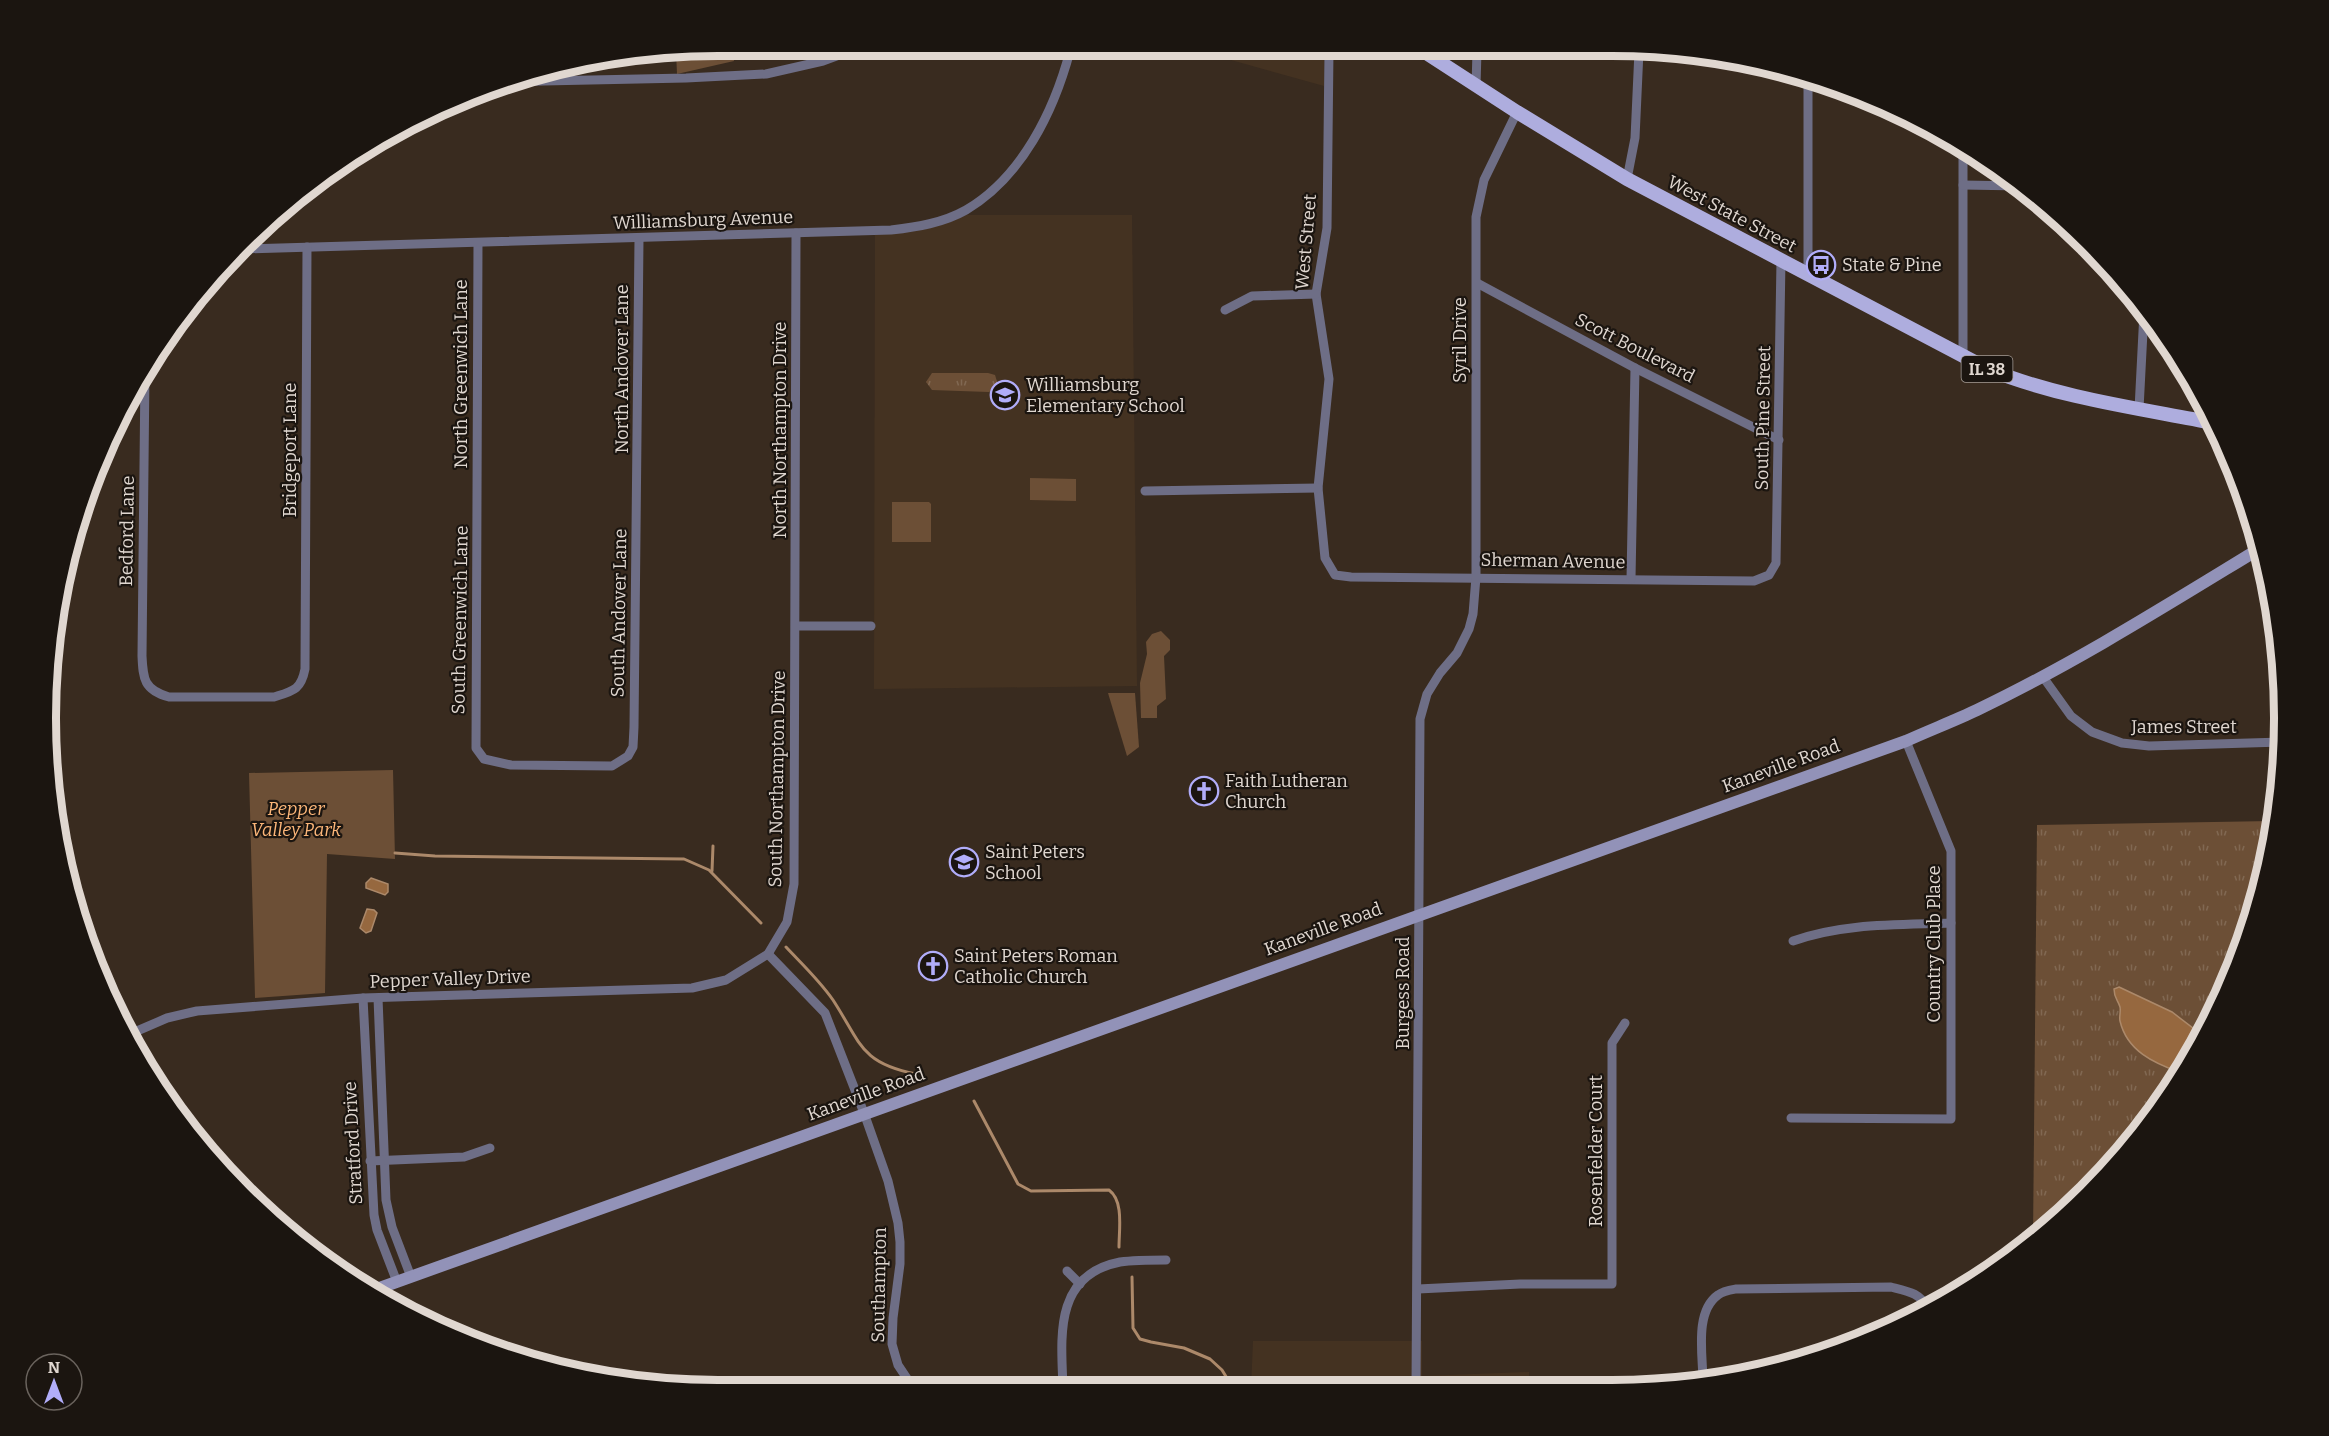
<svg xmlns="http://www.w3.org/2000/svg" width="2329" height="1436" viewBox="0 0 2329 1436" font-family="Bitter,serif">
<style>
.built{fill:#443221}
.grass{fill:url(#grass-tufts)}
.park{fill:#6c4f36}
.water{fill:#96683f;stroke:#ac896a;stroke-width:1.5}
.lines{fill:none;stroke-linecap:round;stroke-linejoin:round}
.stream{stroke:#ac896a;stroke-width:3}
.street{stroke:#6e6e86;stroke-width:9}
.secondary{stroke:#9292b8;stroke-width:12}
.primary{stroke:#aeadde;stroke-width:14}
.labels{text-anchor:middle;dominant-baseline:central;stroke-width:4.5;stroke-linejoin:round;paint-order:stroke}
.shield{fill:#1b1510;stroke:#a59d96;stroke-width:1.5}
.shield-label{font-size:16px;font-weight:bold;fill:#e0d7d0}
.street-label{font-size:18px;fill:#e0d7d0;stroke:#1b1510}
.poi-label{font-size:18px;fill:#e0d7d0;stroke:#1b1510;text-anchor:start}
.park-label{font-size:18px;font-style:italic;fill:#fcb679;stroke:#1b1510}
.rim{fill:none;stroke:#e0d7d0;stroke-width:8}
</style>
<defs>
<pattern id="grass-tufts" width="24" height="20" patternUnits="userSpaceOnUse" patternTransform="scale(1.5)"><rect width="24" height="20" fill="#6c4f36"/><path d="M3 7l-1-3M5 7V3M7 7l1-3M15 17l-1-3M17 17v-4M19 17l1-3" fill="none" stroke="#816852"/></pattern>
</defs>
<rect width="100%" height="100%" fill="#392b1f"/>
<!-- built -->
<g class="built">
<polygon points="1199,51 1324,51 1324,86"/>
<polygon points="963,215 1132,215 1137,686 874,689 875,233"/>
<polygon points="1253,1341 1422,1341 1422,1376 1529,1372 1529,1389 1251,1388"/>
</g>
<!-- grass -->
<g class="grass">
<polygon points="932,373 988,373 995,375 998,385 996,389 989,392 932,390 926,382"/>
<polygon points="2273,821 2261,892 2215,1015 2145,1127 2055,1224 2033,1239 2037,825"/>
</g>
<!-- park -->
<g class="park">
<polygon points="676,51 733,51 734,61 677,74"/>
<polygon points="1030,478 1076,479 1076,501 1030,500"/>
<polygon points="892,502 929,502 931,504 931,542 892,542"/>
<polygon points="1161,631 1170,640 1170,650 1164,656 1166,699 1157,706 1157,718 1141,718 1140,683 1147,654 1146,642 1152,634"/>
<polygon points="1108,693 1135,693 1139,747 1127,756"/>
<polygon points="393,770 395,859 327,854 325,993 255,998 249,773"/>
</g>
<!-- water -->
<g class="water">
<polygon points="371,878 388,884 388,892 385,895 366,888 366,883"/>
<polygon points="367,909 374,910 377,913 371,931 366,933 360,928"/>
<path d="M2119,987L2172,1012L2202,1035L2179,1072C2154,1063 2127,1051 2120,1021C2119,1017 2121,1011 2120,1007C2118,1000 2114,998 2114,989Z"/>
</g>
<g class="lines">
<!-- stream -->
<g class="stream">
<polyline points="395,853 435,856 684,859 709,870 761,923"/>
<polyline points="712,871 713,846"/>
<path d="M786,947C802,964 820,981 833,1000C861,1043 860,1063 916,1074"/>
<path d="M974,1101L1018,1184L1031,1191L1109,1190C1124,1201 1119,1229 1119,1247"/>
<polyline points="1132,1277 1133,1328 1140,1339 1151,1342 1184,1348 1210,1359 1222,1370 1233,1388"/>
</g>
<!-- street -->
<g class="street">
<polyline points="1052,51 1069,57"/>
<polyline points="1329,51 1327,228 1316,294 1329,379 1318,488 1325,558 1335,575 1351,577 1754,581 1769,575 1776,563 1781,260"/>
<polyline points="498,82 686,78 766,74 823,61 850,51"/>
<polyline points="1476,86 1477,51"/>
<polyline points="1963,151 1963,356"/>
<polyline points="1627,179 1635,138 1639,51"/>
<polyline points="1963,185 2022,186"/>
<polyline points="478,243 476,748 484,759 511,765 612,766 628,756 633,747 634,727 639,239"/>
<path d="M243,249L891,230C917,227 943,223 966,210C1022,177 1054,111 1070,51"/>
<polyline points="1808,274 1808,80"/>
<polyline points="1477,283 1635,368 1779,440"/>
<polyline points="1225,310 1252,296 1316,294"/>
<path d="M145,371L142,656C143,679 144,690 169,697H274C293,691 301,690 305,669L307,247"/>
<polyline points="2139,409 2144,312"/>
<polyline points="1145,491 1318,488"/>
<polyline points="1631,579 1635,368"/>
<polyline points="796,626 871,626"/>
<polyline points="2043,677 2071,716 2092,732 2122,743 2149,746 2282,742"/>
<path d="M1793,941C1843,923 1898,925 1951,923"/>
<polyline points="768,954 825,1013 864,1113 888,1181 898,1223 900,1242 900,1264 893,1318 892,1344 898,1365 912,1386"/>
<polyline points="363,998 374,1215 377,1230 397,1282"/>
<polyline points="378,998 386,1200 392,1227 411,1277"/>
<polyline points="130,1034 167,1018 197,1011 363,998 692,988 726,980 768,954 787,922 794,884 796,233"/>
<polyline points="1791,1118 1951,1119 1951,851 1906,741"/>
<polyline points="370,1161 464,1157 490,1148"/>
<polyline points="1067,1271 1080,1284"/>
<polyline points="1418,1289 1520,1284 1612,1284 1612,1043 1625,1023"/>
<path d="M1703,1382C1703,1356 1694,1312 1718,1295C1723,1291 1730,1290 1736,1289L1891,1287C1907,1291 1921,1293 1928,1309"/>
<path d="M1063,1387C1061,1336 1054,1275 1120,1262C1135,1260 1151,1260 1166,1260"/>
<polyline points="1416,1389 1420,719 1427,694 1440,673 1457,653 1469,629 1473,614 1476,577 1476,217 1484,180 1517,112"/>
</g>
<!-- secondary -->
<path class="secondary" d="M374,1290L1906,741C1930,730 1954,721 1977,710C2075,663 2167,605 2259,549"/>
<!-- primary -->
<path class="primary" d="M1423,51L1517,112L1627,179L1988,369C2060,398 2137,408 2213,423"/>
</g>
<!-- icons -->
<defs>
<g id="bus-ring" transform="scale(1.5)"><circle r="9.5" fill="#1b1510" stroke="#b1adfa" stroke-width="1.5"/><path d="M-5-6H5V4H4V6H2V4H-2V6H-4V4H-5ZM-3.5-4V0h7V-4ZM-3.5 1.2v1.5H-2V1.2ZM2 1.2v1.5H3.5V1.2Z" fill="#b1adfa"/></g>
<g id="school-ring" transform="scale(1.5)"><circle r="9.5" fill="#1b1510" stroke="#b1adfa" stroke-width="1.5"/><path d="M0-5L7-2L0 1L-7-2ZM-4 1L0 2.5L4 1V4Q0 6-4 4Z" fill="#b1adfa"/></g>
<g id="church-ring" transform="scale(1.5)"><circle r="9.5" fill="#1b1510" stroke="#b1adfa" stroke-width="1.5"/><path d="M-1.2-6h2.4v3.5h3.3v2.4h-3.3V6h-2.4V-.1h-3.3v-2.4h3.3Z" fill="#b1adfa"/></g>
</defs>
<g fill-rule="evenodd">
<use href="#bus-ring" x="1821" y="265"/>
<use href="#school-ring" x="1005" y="395"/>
<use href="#church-ring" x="1204" y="791"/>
<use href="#school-ring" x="964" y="862"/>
<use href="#church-ring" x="933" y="966"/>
</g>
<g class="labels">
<!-- shield labels -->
<rect class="shield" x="1961.5" y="356" width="51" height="26" rx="4.5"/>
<g class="shield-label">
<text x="1987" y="369">IL 38</text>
</g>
<!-- street labels -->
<g class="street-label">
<text transform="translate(1732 214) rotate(28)">West State Street</text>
<text transform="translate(703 220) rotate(-2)">Williamsburg Avenue</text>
<text transform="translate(1306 242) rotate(-85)">West Street</text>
<text transform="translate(1460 340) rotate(-90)">Syril Drive</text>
<text transform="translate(1635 348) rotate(27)">Scott Boulevard</text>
<text transform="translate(622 369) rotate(-90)">North Andover Lane</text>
<text transform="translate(461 374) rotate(-90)">North Greenwich Lane</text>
<text transform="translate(1763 418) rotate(-89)">South Pine Street</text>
<text transform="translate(780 430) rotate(-90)">North Northampton Drive</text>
<text transform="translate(290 450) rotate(-90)">Bridgeport Lane</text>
<text transform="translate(127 531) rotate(-89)">Bedford Lane</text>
<text transform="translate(1553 561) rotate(1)">Sherman Avenue</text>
<text transform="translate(619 613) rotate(-89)">South Andover Lane</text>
<text transform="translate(460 620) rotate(-89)">South Greenwich Lane</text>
<text x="2184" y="727">James Street</text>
<text transform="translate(1781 766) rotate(-20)">Kaneville Road</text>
<text transform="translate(777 779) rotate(-89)">South Northampton Drive</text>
<text transform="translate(1323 929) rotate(-20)">Kaneville Road</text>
<text transform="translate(1934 944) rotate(-90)">Country Club Place</text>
<text transform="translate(450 979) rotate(-2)">Pepper Valley Drive</text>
<text transform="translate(1403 993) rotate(-90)">Burgess Road</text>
<text transform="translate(866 1094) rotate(-20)">Kaneville Road</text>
<text transform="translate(353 1143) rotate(-93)">Stratford Drive</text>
<text transform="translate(1596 1151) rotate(-90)">Rosenfelder Court</text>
<text transform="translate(879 1285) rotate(-89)">Southampton</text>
</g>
<!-- poi labels -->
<g class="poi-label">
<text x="1842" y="265">State &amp; Pine</text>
<text x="1026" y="385">Williamsburg<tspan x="1026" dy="21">Elementary School</tspan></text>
<text x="1225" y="781">Faith Lutheran<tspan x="1225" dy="21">Church</tspan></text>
<text x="985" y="852">Saint Peters<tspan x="985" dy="21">School</tspan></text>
<text x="954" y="956">Saint Peters Roman<tspan x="954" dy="21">Catholic Church</tspan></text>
</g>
<!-- park labels -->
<g class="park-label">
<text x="296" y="809">Pepper<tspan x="296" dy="21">Valley Park</tspan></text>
</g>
</g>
<!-- crop -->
<path d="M0 0H2329V1436H0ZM718 56H1612A662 662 0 0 1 2274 718V718A662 662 0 0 1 1612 1380H718A662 662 0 0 1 56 718V718A662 662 0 0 1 718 56Z" fill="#1b1510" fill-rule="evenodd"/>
<path class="rim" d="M718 56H1612A662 662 0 0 1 2274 718V718A662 662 0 0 1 1612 1380H718A662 662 0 0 1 56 718V718A662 662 0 0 1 718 56Z"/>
<!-- north arrow -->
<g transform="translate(54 1382)"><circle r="28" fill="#1b1510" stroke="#6a635d" stroke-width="1.5"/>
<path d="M0-4.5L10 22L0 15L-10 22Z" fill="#b1adfa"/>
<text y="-9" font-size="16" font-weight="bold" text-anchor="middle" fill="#e0d7d0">N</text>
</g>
</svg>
